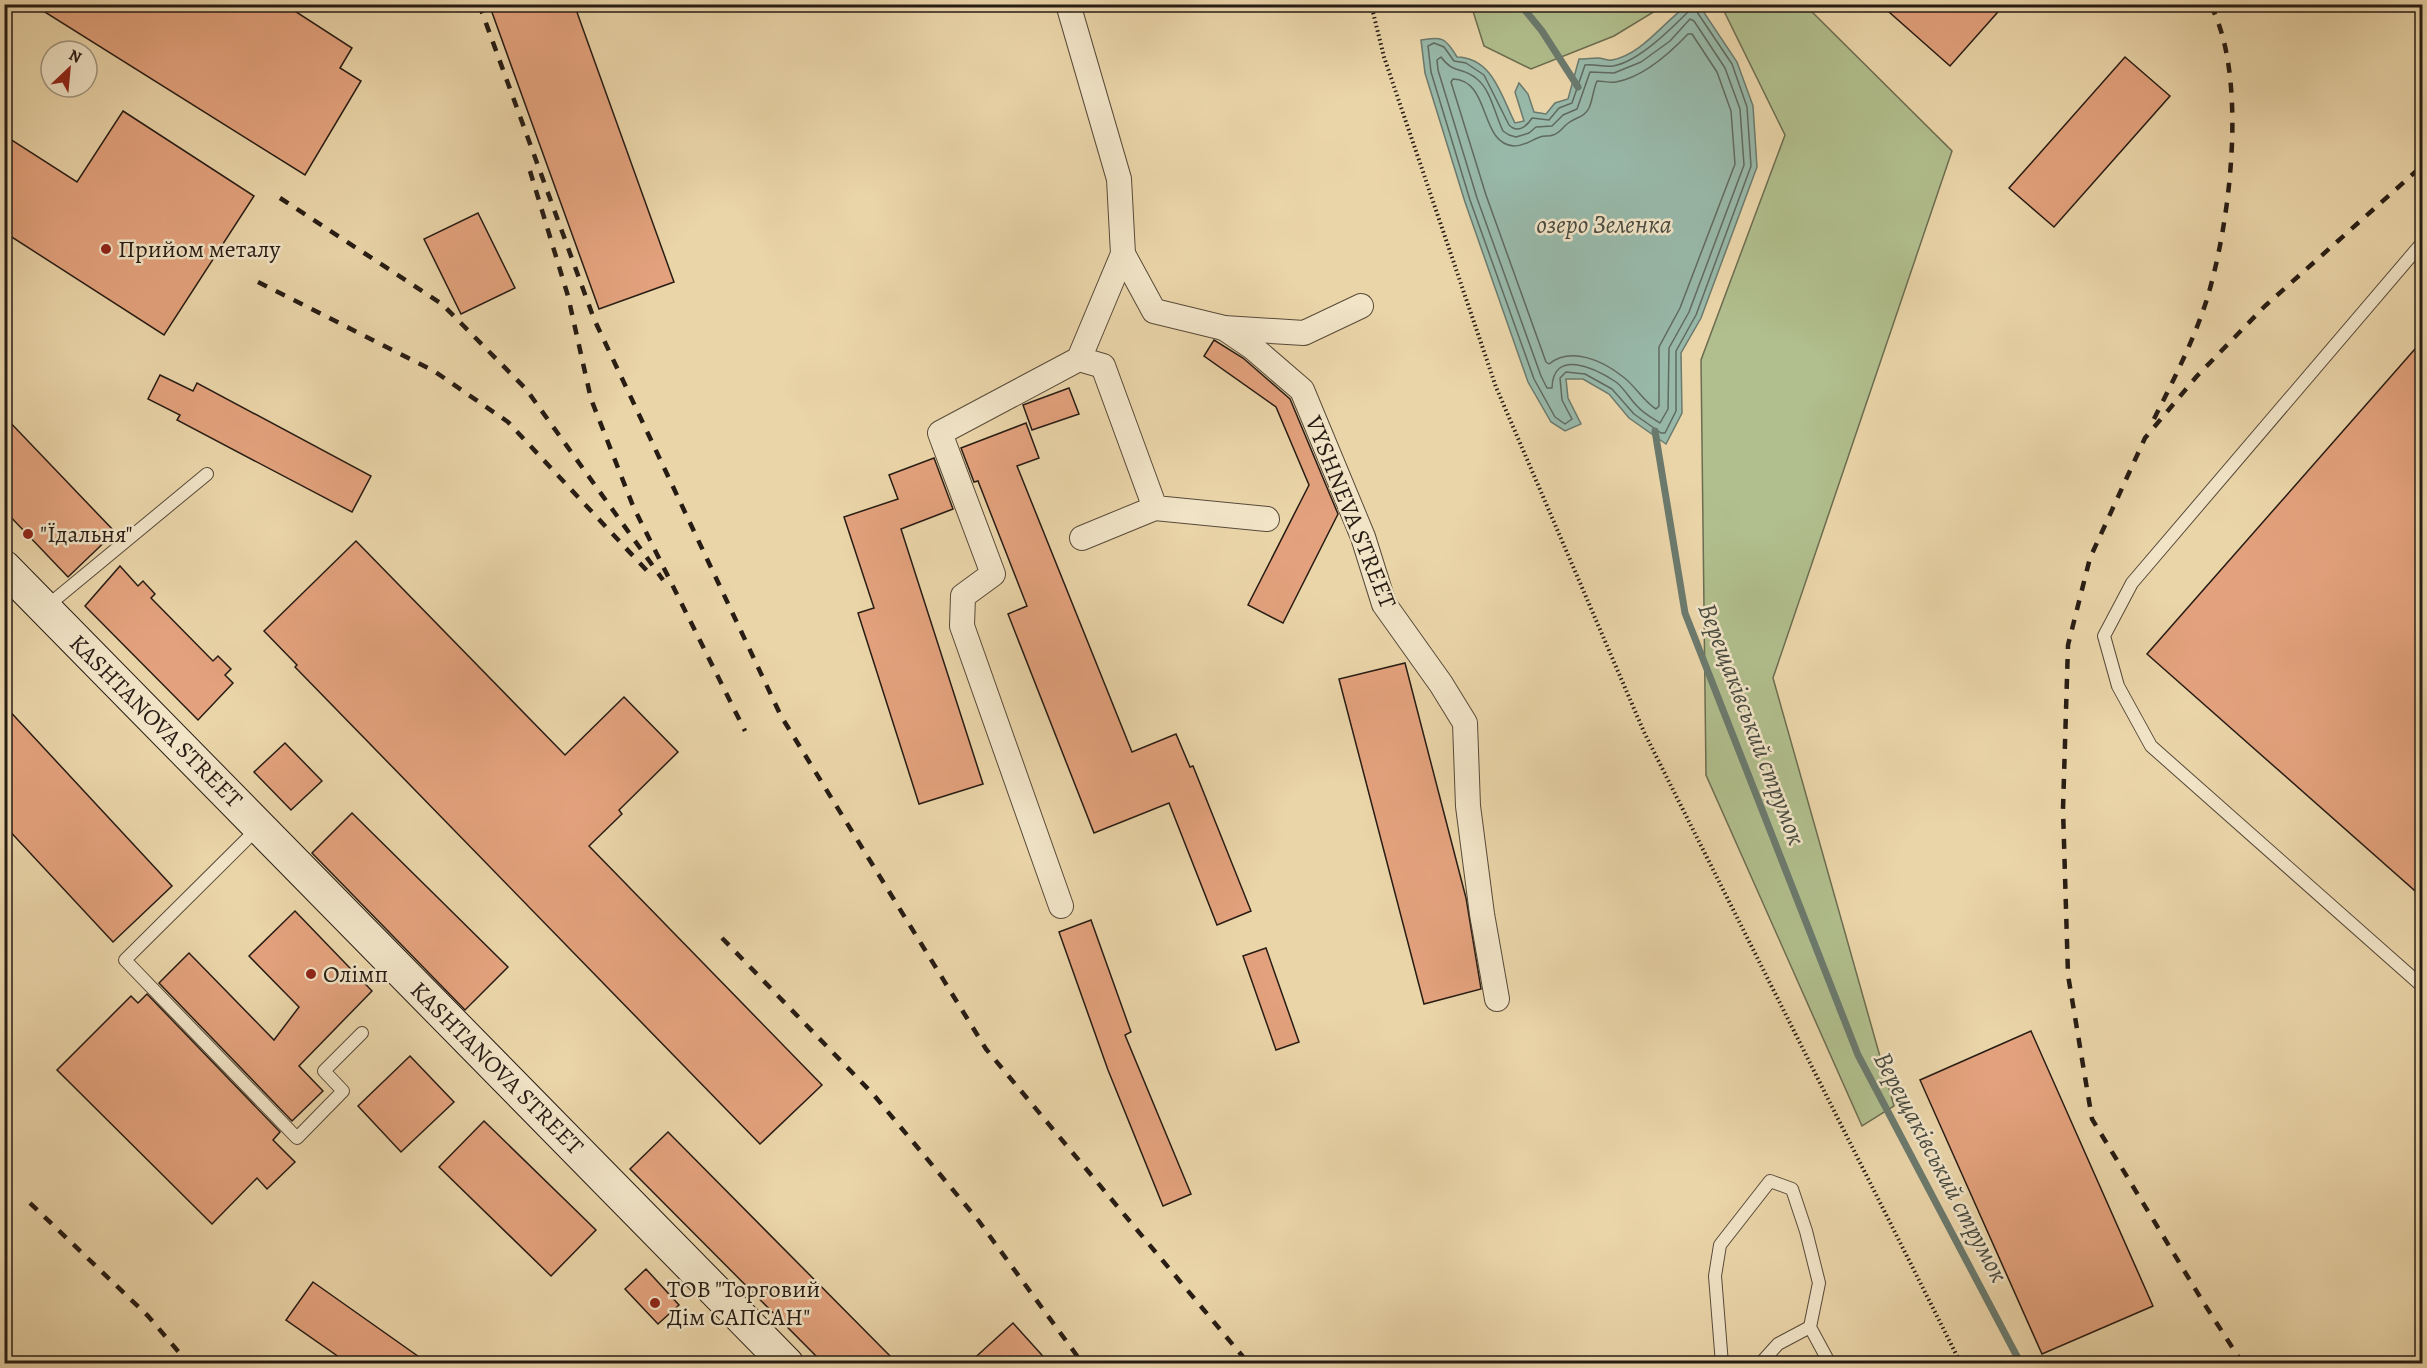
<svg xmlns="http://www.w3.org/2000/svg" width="2427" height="1368" viewBox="0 0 2427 1368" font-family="Alegreya,serif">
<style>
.green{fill:#b1be8d;stroke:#6c6d50;stroke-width:1.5}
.water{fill:#98b9aa;stroke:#6b7a6e;stroke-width:1.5}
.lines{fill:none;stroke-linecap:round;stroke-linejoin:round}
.shore{stroke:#606a5f;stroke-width:1.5}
.stream{stroke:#6b7a6e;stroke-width:7}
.building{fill:#e3a27d;stroke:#271c14;stroke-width:1.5}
.lane-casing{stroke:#584a39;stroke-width:14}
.street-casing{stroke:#584a39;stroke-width:26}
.secondary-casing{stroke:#271c14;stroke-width:35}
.path{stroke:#271c14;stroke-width:4;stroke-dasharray:1.5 3;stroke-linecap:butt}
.lane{stroke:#f1e4c7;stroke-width:12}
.street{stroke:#f1e4c7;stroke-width:24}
.secondary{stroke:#f1e4c7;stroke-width:33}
.rail{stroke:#271c14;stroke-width:4.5;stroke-dasharray:10 10;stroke-linecap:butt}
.poi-dot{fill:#8f2418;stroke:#f1e4c7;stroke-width:2}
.labels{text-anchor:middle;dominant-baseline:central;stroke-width:5;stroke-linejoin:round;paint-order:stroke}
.poi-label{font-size:24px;fill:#271c14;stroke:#f1e4c7;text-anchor:start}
.street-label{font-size:24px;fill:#271c14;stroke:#f1e4c7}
.water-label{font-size:26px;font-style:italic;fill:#494b41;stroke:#f1e4c7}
</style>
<rect width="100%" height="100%" fill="#ead5a9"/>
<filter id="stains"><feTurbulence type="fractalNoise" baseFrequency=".00333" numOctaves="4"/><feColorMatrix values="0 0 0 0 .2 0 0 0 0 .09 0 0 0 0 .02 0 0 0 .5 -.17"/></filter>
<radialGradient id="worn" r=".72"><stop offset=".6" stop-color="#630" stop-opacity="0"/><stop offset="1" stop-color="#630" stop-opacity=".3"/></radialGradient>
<!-- green -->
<g class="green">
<polygon points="1471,5 1471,4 1665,5 1614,36 1531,69 1484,46"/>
<polygon points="1721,5 1805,5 1952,151 1773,678 1894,1106 1862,1126 1706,775 1701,360 1785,135"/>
</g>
<!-- water -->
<path class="water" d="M1688,5H1699L1737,62L1753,106L1757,167L1701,318L1681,353L1682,413L1666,444L1629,418L1609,394L1583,379H1566L1568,398L1581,424L1565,431L1551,422L1528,382L1465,202L1425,73L1421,40C1442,36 1446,38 1457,57C1493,58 1501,96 1515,123L1524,121L1515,92L1519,83L1528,94L1534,112L1546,114L1555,103L1568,99L1579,59C1586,59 1592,58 1598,58C1603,58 1608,61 1612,60C1642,55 1665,20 1688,5Z"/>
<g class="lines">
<!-- shore -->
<g class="shore">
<path d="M1692,8L1695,9L1732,64L1747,107L1751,166L1696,315L1676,351V411L1665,433H1661L1634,414L1612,389L1585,374L1566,372L1560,378L1562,400L1572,419L1565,424L1555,417L1534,379L1470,200L1431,72L1428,46L1434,43L1444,47L1454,61L1466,63L1484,75L1509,125C1518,134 1527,126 1532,118L1549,120L1559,108L1572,103L1585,65C1594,64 1604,67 1613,66C1639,62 1674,26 1692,8Z"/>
<path d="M1690,19L1694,21L1725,68L1740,109L1744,165L1689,312L1669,348L1668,409L1660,423C1652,418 1643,413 1637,406C1630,399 1624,388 1616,382C1595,368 1553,348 1552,388H1547L1541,376L1477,198L1438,70L1437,60L1441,57C1454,75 1463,66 1477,79C1491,90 1495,115 1503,131L1509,135L1516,137L1529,133L1536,127L1552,126L1563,115L1577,109L1590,72L1614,73L1641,62L1670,41Z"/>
<path d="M1688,34H1692L1717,72L1731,111L1735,164L1680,308L1659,347V406L1656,409C1642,400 1635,385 1622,376C1603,361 1571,346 1549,364L1546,362L1486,195L1451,82L1453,79C1491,80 1479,144 1514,146C1525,146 1531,140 1540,137C1544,135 1549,137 1553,135C1560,133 1562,128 1567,124C1575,117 1584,118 1589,108C1593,99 1593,90 1597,81C1603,81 1610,83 1616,82C1644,77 1670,53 1688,34Z"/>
</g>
<!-- stream -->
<g class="stream">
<polyline points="1520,4 1542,31 1578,87"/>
<polyline points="1655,431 1685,613 1858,1055 2021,1364"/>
</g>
</g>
<!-- building -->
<g class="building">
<polygon points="32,4 284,4 352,48 340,68 361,81 305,175"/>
<polygon points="489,4 574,4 674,282 599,309"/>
<polygon points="1880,4 2005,4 1950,66"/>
<polygon points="2125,57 2170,96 2054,227 2009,188"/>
<polygon points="123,111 254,196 164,335 4,232 4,135 77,182"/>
<polygon points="478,213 515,288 461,314 424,239"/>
<polygon points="1214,340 1243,358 1290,399 1338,514 1283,623 1248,605 1309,485 1276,407 1204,356"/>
<polygon points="2422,341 2422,897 2147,654"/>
<polygon points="160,375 193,391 197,383 371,476 352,512 177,420 180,415 148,399"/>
<polygon points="1069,388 1079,414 1032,430 1023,405"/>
<polygon points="4,416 115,532 68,577 4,510"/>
<polygon points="1026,423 1039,458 1017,466 1132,752 1176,734 1190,767 1193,766 1251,911 1217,925 1169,803 1094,833 1008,614 1027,606 978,481 974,482 961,448"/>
<polygon points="934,458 953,509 901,529 983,784 919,804 858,613 874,608 844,517 898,499 889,475"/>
<polygon points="356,541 565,755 624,697 678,752 619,810 622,814 589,846 822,1085 760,1144 295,667 297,665 264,631"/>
<polygon points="120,566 138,586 143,581 155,594 151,598 213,661 218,656 231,669 225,675 233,683 198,720 85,606"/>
<polygon points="1405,663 1466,898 1481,989 1424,1004 1339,679"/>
<polygon points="4,705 172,886 113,942 4,825"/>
<polygon points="285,743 322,781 291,810 254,772"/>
<polygon points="352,813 508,967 465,1010 312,853"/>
<polygon points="295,911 372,991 299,1066 323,1091 292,1121 159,983 189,953 274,1040 299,1007 249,956"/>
<polygon points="1091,920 1131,1032 1125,1035 1191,1194 1163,1206 1108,1070 1059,932"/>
<polygon points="1266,948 1299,1042 1276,1050 1243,956"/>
<polygon points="147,994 280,1132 273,1140 295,1162 267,1189 257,1178 212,1224 57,1070 131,996 138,1003"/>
<polygon points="2031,1031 2153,1306 2042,1354 1920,1080"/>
<polygon points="410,1056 454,1102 401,1152 358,1106"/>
<polygon points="484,1121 596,1230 551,1276 439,1167"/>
<polygon points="668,1132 898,1364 824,1364 630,1169"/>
<polygon points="646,1269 679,1305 658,1324 625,1289"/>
<polygon points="313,1282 429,1364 349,1364 286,1320"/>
<polygon points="1013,1323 1050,1364 968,1364"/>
</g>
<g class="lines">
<!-- lane casing -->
<g class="lane-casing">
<g id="lane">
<polyline points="2422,243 2132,583 2104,636 2118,686 2151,746 2422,986"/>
<polyline points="46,607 207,474"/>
<polyline points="259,827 125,960 297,1138 343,1091 324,1071 362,1033"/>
<polyline points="1722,1364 1715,1276 1720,1245 1770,1181 1792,1189 1806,1231 1819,1283 1810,1327 1830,1364"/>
<polyline points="1760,1364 1778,1344 1810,1327"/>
</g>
</g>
<!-- street casing -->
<g class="street-casing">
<g id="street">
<polyline points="1123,254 1154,311 1224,328 1304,333 1361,306"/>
<polyline points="1224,328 1252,347 1302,390 1363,537 1384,604 1441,684 1465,723 1468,806 1482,914 1497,999"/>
<polyline points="1079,359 1103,366 1155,508 1267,519"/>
<polyline points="1082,538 1155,508"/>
<polyline points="1061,906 962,626 963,596 993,574 940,433 1079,359 1123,254 1119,179 1068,4"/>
</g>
</g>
<!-- secondary casing -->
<g class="secondary-casing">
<polyline id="secondary" points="4,567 787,1364"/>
</g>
<!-- path -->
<polyline class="path" points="1371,4 1384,57 1496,387 1644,732 1961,1364"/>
<!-- lane -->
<use href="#lane" class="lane"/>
<!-- street -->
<use href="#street" class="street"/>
<!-- secondary -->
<use href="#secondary" class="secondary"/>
<!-- rail -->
<g class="rail">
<polyline points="479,4 594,319 781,716 986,1049 1249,1364"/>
<polyline points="530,171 568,296 591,399 633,506 745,731"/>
<polyline points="280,198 442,304 526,389 663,580"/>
<polyline points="258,282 434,371 508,422 650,574"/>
<path d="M2154,419C2173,381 2193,342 2206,302C2230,226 2249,76 2210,4"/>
<polyline points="722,938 873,1094 978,1220 1083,1364"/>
<polyline points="30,1203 148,1316 189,1364"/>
<polyline points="2243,1364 2205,1305 2092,1119 2068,975 2063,809 2068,645 2090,558 2145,438 2197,376 2265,306 2422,166"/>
</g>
</g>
<!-- markers -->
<g class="poi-dot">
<circle cx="106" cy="249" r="6"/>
<circle cx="28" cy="534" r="6"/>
<circle cx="311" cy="974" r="6"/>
<circle cx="655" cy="1303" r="6"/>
</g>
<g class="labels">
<!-- poi labels -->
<g class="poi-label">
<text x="118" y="249">Прийом металу</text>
<text x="40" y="534">"Їдальня"</text>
<text x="323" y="974">Олімп</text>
<text x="667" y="1289">ТОВ "Торговий<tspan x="667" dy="28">Дім САПСАН"</tspan></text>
</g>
<!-- street labels -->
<g class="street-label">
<text transform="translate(1351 512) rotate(68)">VYSHNEVA STREET</text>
<text transform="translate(156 721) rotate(45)">KASHTANOVA STREET</text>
<text transform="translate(497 1068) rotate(45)">KASHTANOVA STREET</text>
</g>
<!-- water labels -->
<g class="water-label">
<text x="1604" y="224">озеро Зеленка</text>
<text transform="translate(1752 724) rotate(69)">Верещаківський струмок</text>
<text transform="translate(1941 1167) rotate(62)">Верещаківський струмок</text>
</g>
</g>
<!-- margin -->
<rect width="2427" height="1368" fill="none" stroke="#ead5a9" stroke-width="24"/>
<rect x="6" y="6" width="2415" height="1356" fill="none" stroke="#271c14" stroke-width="3"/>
<rect x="12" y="12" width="2403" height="1344" fill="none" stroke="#271c14" stroke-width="1.5"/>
<!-- north arrow -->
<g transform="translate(69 69) rotate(26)"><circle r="28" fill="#f1e4c7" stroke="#a0947f" stroke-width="1.5"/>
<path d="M0-4.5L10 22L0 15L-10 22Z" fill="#8f2418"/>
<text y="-9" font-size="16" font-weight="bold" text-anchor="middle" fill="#271c14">N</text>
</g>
<rect width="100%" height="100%" filter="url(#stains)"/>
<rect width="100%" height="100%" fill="url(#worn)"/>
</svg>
